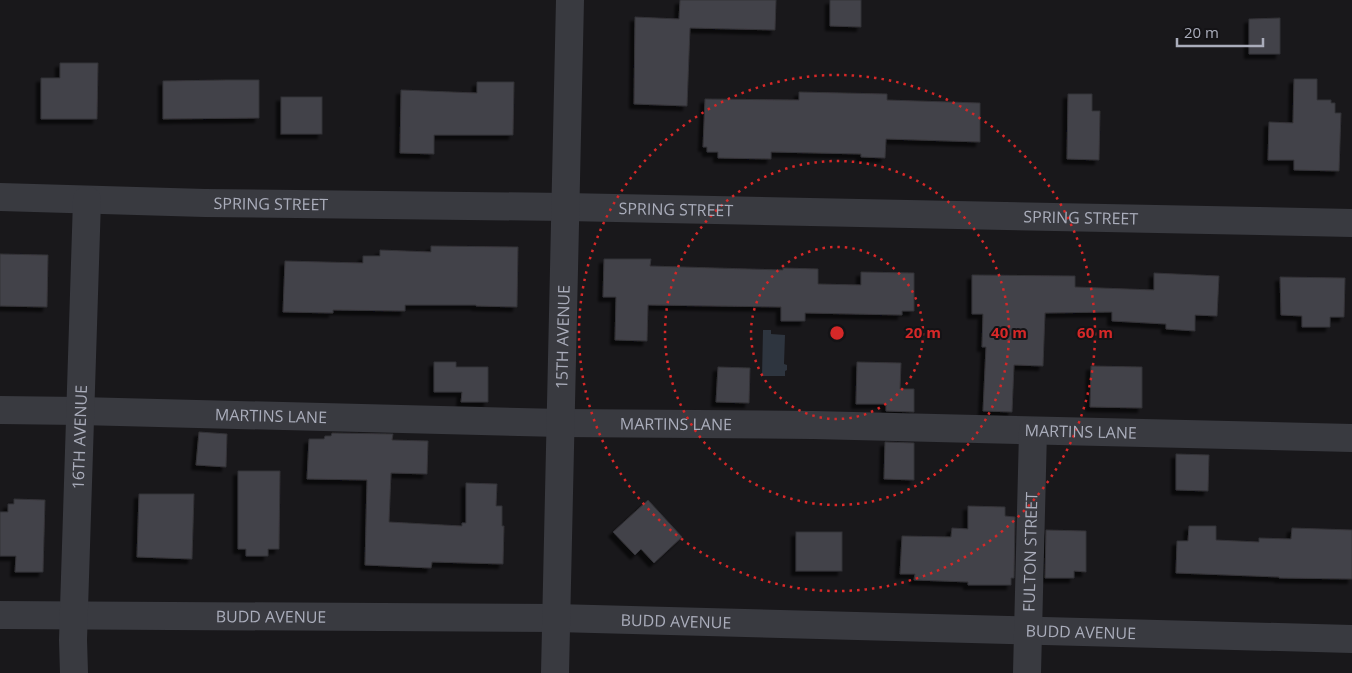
<svg xmlns="http://www.w3.org/2000/svg" width="1352" height="673" viewBox="0 0 1352 673" font-family="'Open Sans',sans-serif">
<style>
.water{fill:#2e353f}
.building{fill:#434248;stroke:#333237;filter:url(#shadow)}
.lines{fill:none;stroke-linecap:round;stroke-linejoin:round}
.minor{stroke:#393a40;stroke-width:28}
.ring{fill:none;stroke:#d62828;stroke-width:2.5;stroke-dasharray:2.5 5}
.labels{text-anchor:middle;dominant-baseline:central;stroke-width:4;stroke-linejoin:round;paint-order:stroke}
.street-label{font-size:16px;fill:#aaadbb;stroke:#141316}
.centre{fill:#d62828;stroke:#141316;stroke-width:2.5}
.ring-label{font-size:15px;text-anchor:middle;font-weight:bold;fill:#d62828;stroke:#141316;stroke-width:4;stroke-linejoin:round;paint-order:stroke}
</style>
<defs>
<filter id="shadow"><feDropShadow dx="-4.5" dy="4.5" stdDeviation="1" flood-color="#0009"/></filter>
</defs>
<rect width="100%" height="100%" fill="#19181b"/>
<!-- water -->
<polygon class="water" points="763,330 771,330 771,334 785,335 784,364 787,365 787,370 785,371 785,376 762,376"/>
<!-- building -->
<g class="building">
<polygon points="680,0 776,0 775,30 690,28 687,106 634,104 635,17 679,19"/>
<polygon points="830,0 861,0 861,27 830,26"/>
<polygon points="1280,18 1280,54 1249,54 1249,19"/>
<polygon points="60,63 98,63 97,119 41,119 41,78 60,78"/>
<polygon points="1294,79 1317,79 1317,100 1331,100 1331,103 1335,103 1335,113 1341,113 1339,171 1294,170 1294,160 1268,160 1269,122 1293,123"/>
<polygon points="225,80 259,80 259,118 163,119 163,81"/>
<polygon points="477,82 514,82 513,135 434,135 434,154 400,153 401,90 477,93"/>
<polygon points="799,92 887,94 887,100 980,103 980,142 886,139 885,158 861,157 861,154 771,152 771,159 718,158 718,152 707,152 707,147 703,147 705,99 799,100"/>
<polygon points="1068,94 1092,94 1092,111 1100,111 1099,160 1067,159"/>
<rect x="281" y="97" width="41" height="37"/>
<polygon points="431,246 518,247 517,307 476,306 476,305 405,305 405,311 333,310 333,313 283,312 285,261 363,263 363,256 380,256 380,250 431,252"/>
<polygon points="0,254 48,255 47,307 0,306"/>
<polygon points="604,259 651,259 650,266 783,270 783,268 818,269 818,284 861,285 861,272 914,273 914,311 902,311 902,315 805,313 805,321 781,321 781,307 648,305 647,341 615,340 616,297 603,297"/>
<polygon points="1154,273 1219,276 1217,316 1195,315 1195,331 1166,329 1166,324 1112,321 1112,312 1045,313 1043,366 1014,365 1012,412 983,411 986,347 982,347 983,314 972,314 972,275 1075,276 1075,287 1154,290"/>
<polygon points="1280,277 1345,278 1344,317 1330,317 1330,327 1302,327 1302,316 1281,315"/>
<polygon points="434,362 456,362 456,367 488,367 488,402 461,402 462,392 434,392"/>
<polygon points="857,362 901,363 900,389 914,389 914,412 886,411 886,404 856,404"/>
<polygon points="1091,366 1142,367 1142,408 1090,407"/>
<polygon points="718,367 750,368 749,403 716,402"/>
<polygon points="199,432 227,434 226,467 196,465"/>
<polygon points="332,433 393,434 392,440 428,441 427,474 391,473 389,522 462,526 462,523 466,523 466,483 497,484 496,506 502,506 502,526 504,526 503,564 432,562 431,568 365,565 367,480 307,479 309,439 324,439 325,436 331,436"/>
<polygon points="885,442 914,443 914,480 884,479"/>
<polygon points="1176,454 1209,455 1208,491 1176,490"/>
<polygon points="238,471 280,471 279,549 268,549 268,556 246,556 246,549 238,549"/>
<polygon points="139,494 194,494 192,559 137,557"/>
<polygon points="14,499 45,500 43,572 15,572 16,556 0,556 0,512 8,512 8,504 14,504"/>
<polygon points="648,500 682,537 654,563 641,549 635,555 613,532"/>
<polygon points="968,506 1005,507 1005,516 1015,517 1014,578 1011,578 1011,585 968,585 968,582 914,580 915,574 900,574 902,536 951,537 952,528 968,529"/>
<polygon points="1189,526 1216,526 1216,540 1259,542 1259,538 1291,539 1292,528 1352,530 1352,579 1279,578 1279,577 1176,573 1177,541 1188,541"/>
<polygon points="1046,530 1086,531 1086,572 1074,571 1074,578 1045,578"/>
<rect x="796" y="532" width="46" height="39"/>
</g>
<g class="lines">
<!-- minor -->
<g class="minor">
<path id="s1" d="M0,197L205,203L566,207L1352,223"/>
<path id="s2" d="M0,410L80,411L561,423L813,425L1352,438"/>
<path id="s3" d="M0,615L556,618L1352,639"/>
<path id="s4" d="M74,673L73,640L87,200"/>
<path id="s5" d="M555,673L570,0"/>
<path id="s6" d="M1027,673L1033,431"/>
</g>
</g>
<!-- distance rings -->
<g class="ring">
<circle cx="837" cy="333" r="86"/>
<circle cx="837" cy="333" r="172"/>
<circle cx="837" cy="333" r="258"/>
</g>
<g class="labels">
<!-- street labels -->
<g class="street-label">
<text stroke="none"><textPath href="#s1" startOffset="271">SPRING STREET</textPath></text>
<text stroke="none"><textPath href="#s1" startOffset="676">SPRING STREET</textPath></text>
<text stroke="none"><textPath href="#s1" startOffset="1081">SPRING STREET</textPath></text>
<text stroke="none"><textPath href="#s5" startOffset="336">15TH AVENUE</textPath></text>
<text stroke="none"><textPath href="#s2" startOffset="271">MARTINS LANE</textPath></text>
<text stroke="none"><textPath href="#s2" startOffset="676">MARTINS LANE</textPath></text>
<text stroke="none"><textPath href="#s2" startOffset="1081">MARTINS LANE</textPath></text>
<text stroke="none"><textPath href="#s4" startOffset="236">16TH AVENUE</textPath></text>
<text stroke="none"><textPath href="#s6" startOffset="121">FULTON STREET</textPath></text>
<text stroke="none"><textPath href="#s3" startOffset="271">BUDD AVENUE</textPath></text>
<text stroke="none"><textPath href="#s3" startOffset="676">BUDD AVENUE</textPath></text>
<text stroke="none"><textPath href="#s3" startOffset="1081">BUDD AVENUE</textPath></text>
</g>
</g>
<circle cx="837" cy="333" r="8" class="centre"/>
<g class="ring-label">
<text x="923" y="338">20 m</text>
<text x="1009" y="338">40 m</text>
<text x="1095" y="338">60 m</text>
</g>
<!-- scale -->
<path d="M1177 38v8h86v-8" fill="none" stroke="#aaadbb" stroke-width="2.5"/>
<text x="1184" y="38" font-size="15" fill="#aaadbb" stroke="#141316" stroke-width="4" paint-order="stroke">20 m</text>
</svg>
